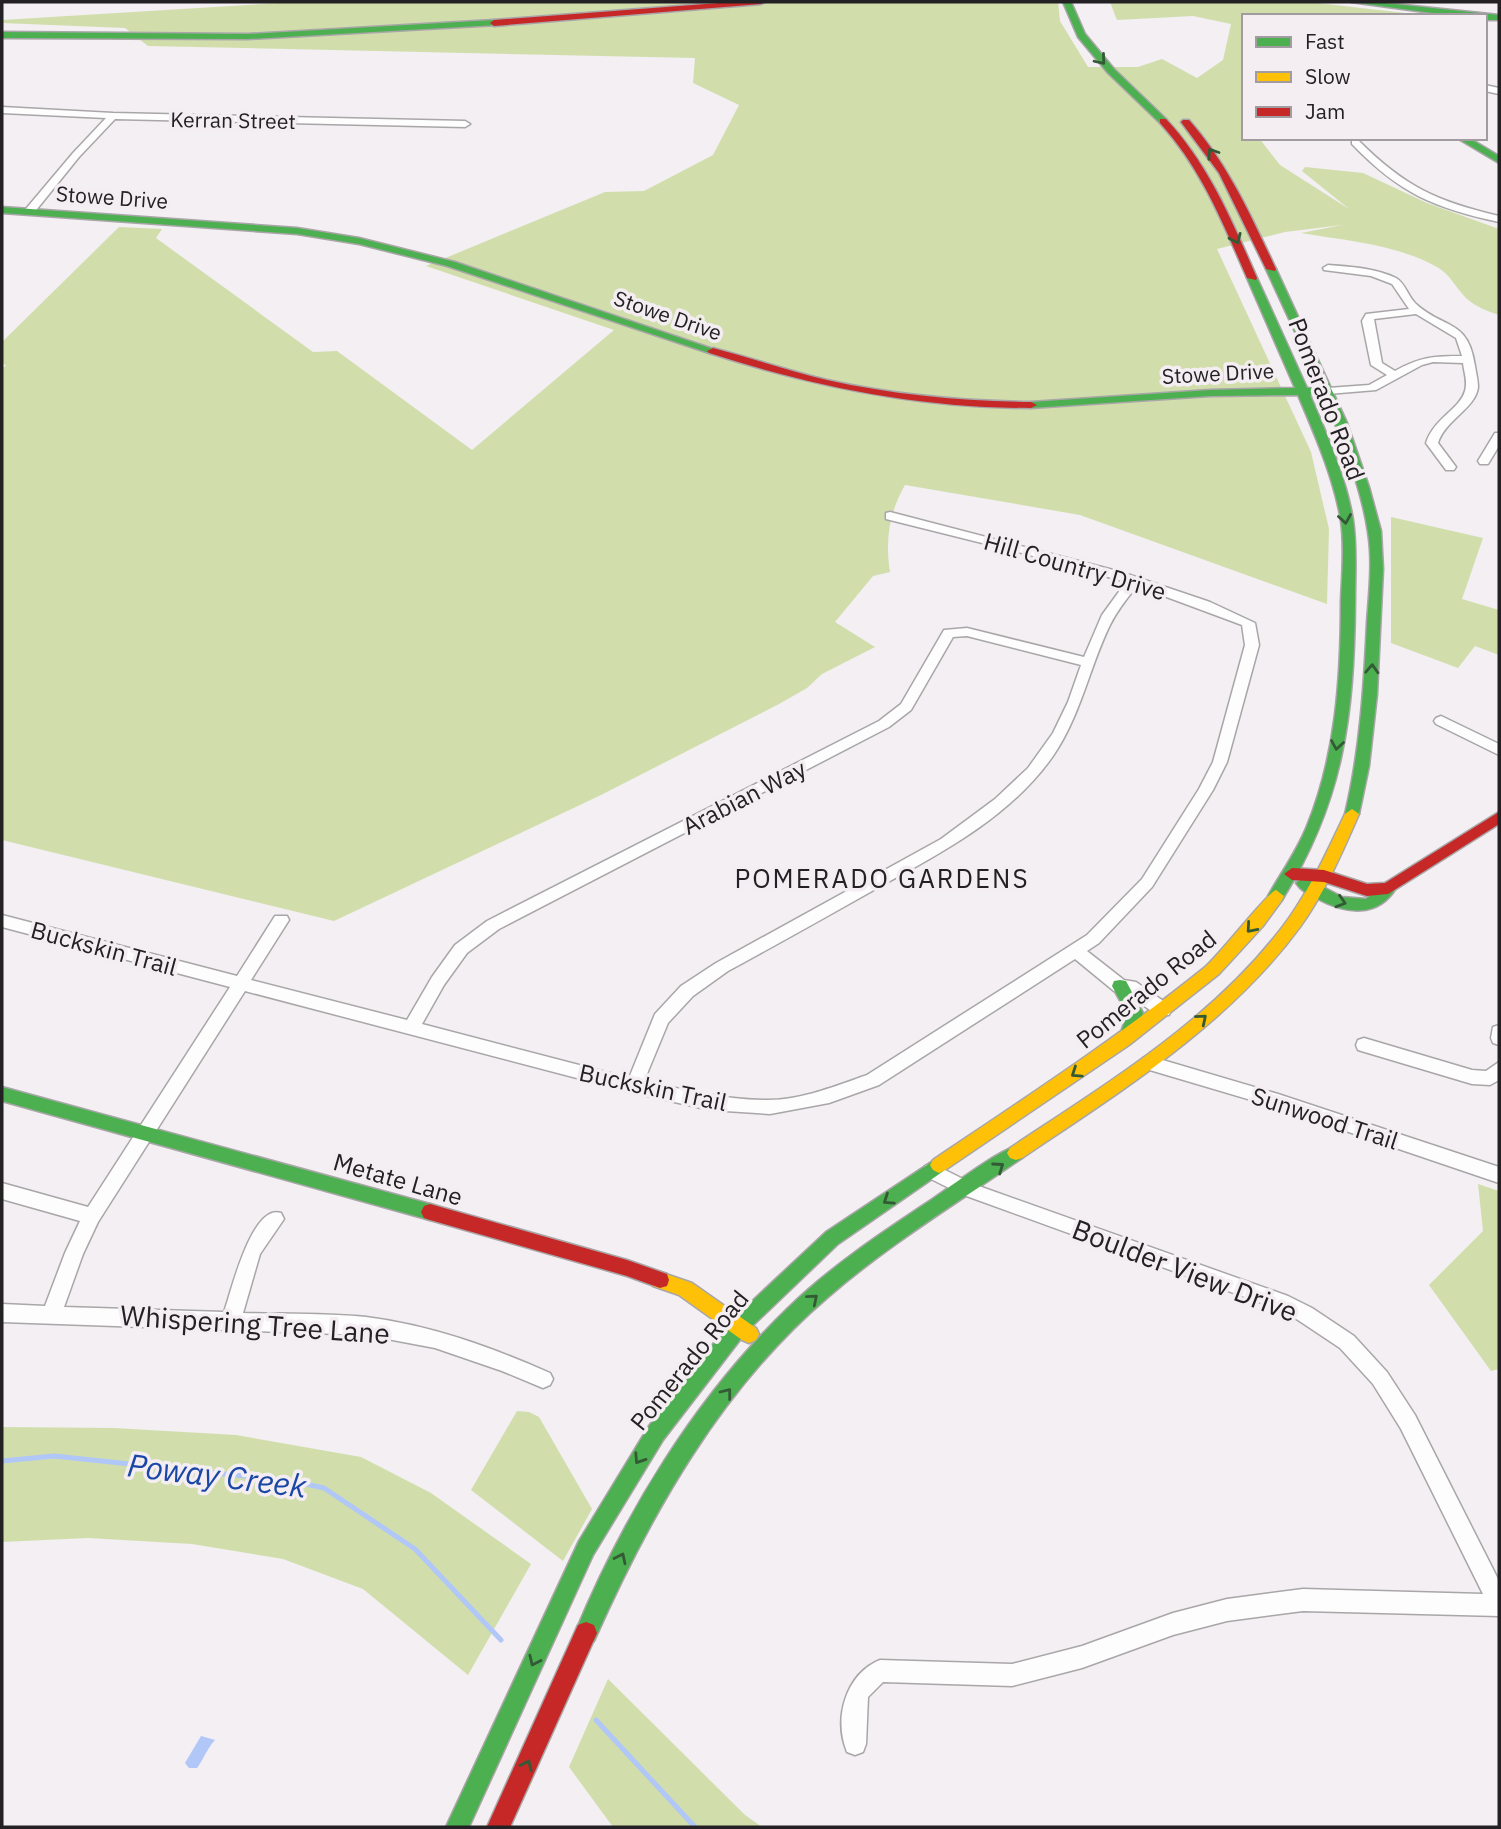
<svg xmlns="http://www.w3.org/2000/svg" width="1501" height="1829" viewBox="0 0 1501 1829" font-family="'IBM Plex Sans',sans-serif">
<style>
.green{fill:#d1deac}
.water{fill:#b0c7f7}
.lines{fill:none;stroke-linecap:round;stroke-linejoin:round}
.stream{stroke:#b0c7f7;stroke-width:5}
.street-casing{stroke:#a9a6a8;stroke-width:3}
.fast-casing{stroke:#a9a6a8;stroke-width:3}
.slow-casing{stroke:#a9a6a8;stroke-width:3}
.jam-casing{stroke:#a9a6a8;stroke-width:3}
.street{fill:#fdfdfd;fill-rule:evenodd}
.fast{fill:#4caf50;fill-rule:evenodd}
.slow{fill:#ffc107;fill-rule:evenodd}
.jam{fill:#c62828;fill-rule:evenodd}
.oneway{stroke:#335a35}
.labels{text-anchor:middle;dominant-baseline:central;stroke-width:7;stroke-linejoin:round;paint-order:stroke}
.far-street-label{font-size:21px;fill:#232123;stroke:#f4eef3}
.street-label{font-size:24px;fill:#232123;stroke:#f4eef3}
.neighbourhood-label{font-size:26px;letter-spacing:2px;fill:#232123;stroke:#f4eef3}
.near-street-label{font-size:28px;fill:#232123;stroke:#f4eef3}
.near-water-label{font-size:32px;font-style:italic;fill:#1a47a5;stroke:#f4eef3}
</style>
<rect width="100%" height="100%" fill="#f3eff2"/>
<!-- green -->
<g class="green">
<path d="M295,2H1058L1060,21L1088,67H1138L1162,59L1197,78L1223,60L1231,24L1193,16L1117,20L1110,2H1309L1431,16H1244V138H1259L1280,165L1349,209L1302,171L1305,167L1363,173L1427,203L1499,229V315C1487,311 1476,307 1466,298C1456,288 1450,274 1437,267C1396,244 1347,241 1301,233L1342,225L1285,232L1217,249L1311,452L1329,529L1327,604L1080,515L905,485C889,513 885,540 890,572L873,576L835,622L875,647L822,674L807,688L779,704L601,795L334,921L2,840V368L6,366L2,362V342L119,227L162,229L156,238L313,352L337,351L472,450L614,330L426,266L605,192L644,191L713,155L739,105L693,83L695,58L148,46L125,28L2,23V20Z"/>
<polygon points="1391,517 1483,538 1462,599 1499,610 1499,655 1475,646 1458,668 1391,643"/>
<polygon points="1478,1184 1499,1191 1499,1369 1491,1371 1429,1285 1483,1231"/>
<polygon points="517,1411 529,1412 539,1417 592,1509 563,1561 471,1490"/>
<polygon points="2,1427 114,1428 236,1435 361,1457 431,1493 531,1564 468,1675 363,1589 283,1559 192,1544 88,1538 2,1542"/>
<polygon points="608,1679 745,1815 762,1827 613,1827 569,1767"/>
</g>
<!-- water -->
<path class="water" d="M201,1736L215,1740C206,1750 202,1762 197,1768H189L185,1763Z"/>
<g class="lines">
<!-- stream -->
<g class="stream">
<polyline points="2,1461 54,1456 291,1481 324,1488 415,1549 501,1640"/>
<polyline points="596,1720 695,1827"/>
</g>
<!-- street casing -->
<g class="street-casing">
<g id="street">
<polygon points="1485,85 1499,88 1499,94 1485,91"/>
<polygon points="2,107 113,113 465,121 470,124 465,127 115,119 79,157 33,214 25,214 25,210 73,153 106,118 2,113"/>
<path d="M1352,140H1358C1405,187 1436,201 1499,216V222C1434,208 1399,193 1352,144Z"/>
<path d="M1328,265C1351,267 1375,268 1396,278C1405,283 1408,296 1415,303C1444,330 1468,318 1475,366C1476,373 1478,380 1478,387C1476,408 1445,420 1438,443L1456,467L1454,470H1446L1426,443C1434,418 1460,409 1465,391C1468,382 1464,372 1463,363L1433,362L1422,365L1376,390L1328,394L1322,391L1328,388L1369,385L1387,375L1371,365L1362,321L1366,314L1409,309L1392,284L1371,276L1324,270L1323,268ZM1416,314L1456,338L1462,356C1434,356 1420,357 1395,371L1382,363L1374,319Z"/>
<polygon points="1495,433 1499,433 1499,446 1488,464 1480,464 1478,461"/>
<path d="M890,512L1121,572L1210,602L1255,623L1259,645L1227,762L1213,790L1152,887L1099,943L1087,951L1124,980L1136,982L1169,1005L1171,1010L1169,1015H1157L1126,993L1114,991L1075,959L879,1085L829,1103L770,1114L710,1110L634,1093L245,991L98,1222L83,1254L64,1307L224,1312C231,1292 252,1203 281,1213L284,1219L260,1254L243,1313C284,1314 326,1313 366,1317C430,1325 491,1347 550,1373L553,1379L550,1385L543,1388L502,1371L435,1348L366,1335L2,1322V1304L45,1306L65,1253L80,1221L2,1199V1183L88,1207L230,987L2,927V915L237,976L275,916H287L289,920L251,980L407,1020L432,977L455,945L487,921L879,721L901,704L944,630L967,628L1084,657L1102,615L1126,582L1022,553L886,519V513ZM1137,586L1242,625L1245,645L1213,762L1199,789L1142,879L1087,935L867,1075C836,1086 801,1100 767,1100C725,1100 685,1090 644,1081L668,1023L693,996L728,971C776,945 824,918 872,891C937,855 1009,819 1053,756C1081,715 1089,668 1110,625C1117,611 1127,598 1137,586ZM967,636L1081,665L1068,702L1053,733L1028,768L995,799L941,839L716,963L681,986L655,1014L629,1078L422,1024L444,985L467,953L499,929L889,727L911,710L953,637Z"/>
<polygon points="1441,716 1499,744 1499,755 1436,724 1434,721 1436,718"/>
<polygon points="1499,1025 1499,1045 1493,1043 1491,1038 1493,1027"/>
<polygon points="1364,1038 1472,1070 1486,1071 1499,1062 1499,1080 1490,1085 1472,1084 1358,1050 1356,1045 1358,1040"/>
<polygon points="1149,1056 1278,1094 1499,1167 1499,1183 1278,1108 1143,1068 1141,1063 1143,1058"/>
<path d="M931,1163L973,1184L1288,1296L1312,1308L1354,1336L1387,1372L1415,1415L1499,1581V1616L1303,1611L1227,1621L1173,1635L1082,1668L1012,1686L883,1682L868,1697L866,1744L863,1752L855,1755L847,1752C833,1718 846,1674 880,1660L1012,1664L1082,1646L1173,1613L1227,1599L1303,1589L1483,1594L1401,1429L1373,1384L1340,1348L1298,1320L1275,1308L961,1194L925,1176L922,1171L925,1166Z"/>
</g>
</g>
<!-- fast casing -->
<g class="fast-casing">
<g id="fast">
<polygon points="1063,2 1071,2 1085,34 1114,69 1166,119 1166,123 1160,123 1108,73 1078,37"/>
<polygon points="1351,2 1375,2 1499,15 1499,20 1485,20 1485,16 1454,16"/>
<polygon points="494,20 497,21 497,25 248,39 2,38 2,32 248,34"/>
<polygon points="1457,138 1469,138 1499,156 1499,163"/>
<polygon points="2,207 297,228 359,238 455,262 719,351 709,353 447,266 359,244 297,234 2,213"/>
<path d="M1271,266L1276,269L1347,423L1369,487L1381,531L1383,569L1377,694L1369,766L1359,814L1352,819L1345,814C1360,751 1364,687 1367,623C1369,593 1373,562 1368,532C1361,485 1341,438 1323,395H1310C1327,435 1346,477 1353,520C1357,546 1355,574 1355,600C1354,716 1344,800 1282,900L1276,902L1268,896C1281,873 1297,851 1307,826C1336,755 1341,677 1341,601C1342,575 1345,547 1341,521C1334,478 1315,435 1298,395L1210,396L1031,408L1025,405L1031,402L1210,390L1295,388L1247,278L1252,275L1257,278L1307,388H1321L1266,269Z"/>
<path d="M1304,877L1342,897L1366,899L1383,884L1388,882L1396,888C1378,918 1346,914 1318,899C1310,895 1301,891 1296,883Z"/>
<polygon points="1120,980 1126,981 1143,1013 1134,1041 1122,1041 1120,1036 1127,1013 1112,986 1114,981"/>
<polygon points="2,1087 430,1204 436,1206 439,1212 436,1218 430,1220 2,1101"/>
<path d="M1016,1146L1022,1148L1025,1153L1022,1158C957,1203 888,1245 828,1297C721,1388 650,1515 594,1641L586,1644L578,1641L575,1633C624,1515 694,1399 787,1309C830,1267 881,1233 931,1200C953,1185 993,1154 1016,1146Z"/>
<polygon points="939,1157 945,1160 948,1165 945,1170 838,1244 746,1332 663,1440 593,1555 469,1827 446,1827 579,1541 649,1426 732,1320 826,1232"/>
</g>
</g>
<!-- slow casing -->
<g class="slow-casing">
<g id="slow">
<path d="M1352,809L1359,814C1342,853 1325,892 1300,927C1228,1025 1121,1091 1022,1158L1016,1160L1010,1158L1007,1153L1010,1148C1109,1082 1219,1016 1289,918C1312,885 1328,850 1345,814Z"/>
<path d="M1276,890L1284,896L1282,900L1263,926L1219,974L1129,1045L945,1170L939,1173L933,1170L930,1165L933,1160C1025,1098 1117,1038 1204,968C1219,956 1267,893 1276,890Z"/>
<polygon points="660,1272 692,1283 756,1328 759,1334 756,1340 749,1343 742,1340 679,1295 653,1286 651,1280 653,1274"/>
</g>
</g>
<!-- jam casing -->
<g class="jam-casing">
<g id="jam">
<polygon points="732,2 765,2 761,4 494,26 490,23 494,20"/>
<path d="M1160,119H1166C1209,165 1232,221 1257,278L1256,280L1247,278C1223,223 1201,168 1160,123Z"/>
<path d="M1183,120H1189C1228,164 1251,216 1276,269L1275,271L1266,269L1219,173L1181,122Z"/>
<path d="M713,348C751,358 789,371 827,380C894,395 962,401 1031,402L1037,405L1031,408C920,408 815,387 709,353L707,351Z"/>
<polygon points="1499,812 1499,824 1388,894 1367,896 1324,882 1292,880 1284,874 1292,868 1324,870 1367,884 1385,883"/>
<polygon points="430,1204 627,1260 667,1274 669,1280 667,1286 660,1288 627,1276 430,1220 424,1218 421,1212 424,1206"/>
<polygon points="586,1622 594,1625 597,1633 510,1827 487,1827 578,1625"/>
</g>
</g>
<!-- street -->
<use href="#street" class="street"/>
<!-- fast -->
<use href="#fast" class="fast"/>
<!-- slow -->
<use href="#slow" class="slow"/>
<!-- jam -->
<use href="#jam" class="jam"/>
</g>
<!-- one-way arrows -->
<defs><path id="oneway-chevron" d="M-2-3.5L2.5 0L-2 3.5" fill="none" stroke-width="1.6" stroke-linecap="round" stroke-linejoin="round" transform="scale(1.75)"/></defs>
<g class="oneway">
<use href="#oneway-chevron" transform="translate(1101 60) rotate(50)"/>
<use href="#oneway-chevron" transform="translate(1212 153) rotate(-124)"/>
<use href="#oneway-chevron" transform="translate(1236 239) rotate(66)"/>
<use href="#oneway-chevron" transform="translate(1345 519) rotate(81)"/>
<use href="#oneway-chevron" transform="translate(1372 669) rotate(-87)"/>
<use href="#oneway-chevron" transform="translate(1337 745) rotate(99)"/>
<use href="#oneway-chevron" transform="translate(1341 902) rotate(17)"/>
<use href="#oneway-chevron" transform="translate(1251 928) rotate(131)"/>
<use href="#oneway-chevron" transform="translate(1202 1019) rotate(-40)"/>
<use href="#oneway-chevron" transform="translate(1076 1073) rotate(146)"/>
<use href="#oneway-chevron" transform="translate(999 1167) rotate(-35)"/>
<use href="#oneway-chevron" transform="translate(888 1200) rotate(146)"/>
<use href="#oneway-chevron" transform="translate(813 1299) rotate(-40)"/>
<use href="#oneway-chevron" transform="translate(727 1393) rotate(-52)"/>
<use href="#oneway-chevron" transform="translate(639 1459) rotate(123)"/>
<use href="#oneway-chevron" transform="translate(621 1558) rotate(-64)"/>
<use href="#oneway-chevron" transform="translate(534 1661) rotate(115)"/>
<use href="#oneway-chevron" transform="translate(527 1765) rotate(-65)"/>
</g>
<g class="labels">
<!-- far-street labels -->
<g class="far-street-label">
<text transform="translate(233 120) rotate(1)">Kerran Street</text>
<text transform="translate(112 197) rotate(4)">Stowe Drive</text>
<text transform="translate(668 315) rotate(19)">Stowe Drive</text>
<text transform="translate(1218 373) rotate(-3)">Stowe Drive</text>
</g>
<!-- street labels -->
<g class="street-label">
<text transform="translate(1327 399) rotate(69)">Pomerado Road</text>
<text transform="translate(1075 566) rotate(16)">Hill Country Drive</text>
<text transform="translate(744 797) rotate(-27)">Arabian Way</text>
<text transform="translate(104 948) rotate(15)">Buckskin Trail</text>
<text transform="translate(1146 989) rotate(-39)">Pomerado Road</text>
<text transform="translate(653 1087) rotate(12)">Buckskin Trail</text>
<text transform="translate(1325 1118) rotate(18)">Sunwood Trail</text>
<text transform="translate(398 1179) rotate(16)">Metate Lane</text>
<text transform="translate(689 1360) rotate(-51)">Pomerado Road</text>
</g>
<!-- neighbourhood labels -->
<g class="neighbourhood-label">
<text x="882" y="878">POMERADO GARDENS</text>
</g>
<!-- near-street labels -->
<g class="near-street-label">
<text transform="translate(1185 1270) rotate(21)">Boulder View Drive</text>
<text transform="translate(255 1324) rotate(4)">Whispering Tree Lane</text>
</g>
<!-- near-water labels -->
<g class="near-water-label">
<text transform="translate(217 1475) rotate(7)">Poway Creek</text>
</g>
</g>
<!-- border -->
<rect width="1501" height="1829" fill="none" stroke="#232123" stroke-width="7"/>
<!-- legend -->
<rect x="1242" y="14" width="245" height="126" fill="#f4eef3" stroke="#a09ca0" stroke-width="2"/>
<rect x="1256" y="37" width="35" height="10" fill="#4caf50" stroke="#a09ca0" stroke-width="2"/>
<text x="1305" y="49" font-size="21" fill="#232123">Fast</text>
<rect x="1256" y="72" width="35" height="10" fill="#ffc107" stroke="#a09ca0" stroke-width="2"/>
<text x="1305" y="84" font-size="21" fill="#232123">Slow</text>
<rect x="1256" y="107" width="35" height="10" fill="#c62828" stroke="#a09ca0" stroke-width="2"/>
<text x="1305" y="119" font-size="21" fill="#232123">Jam</text>
</svg>
